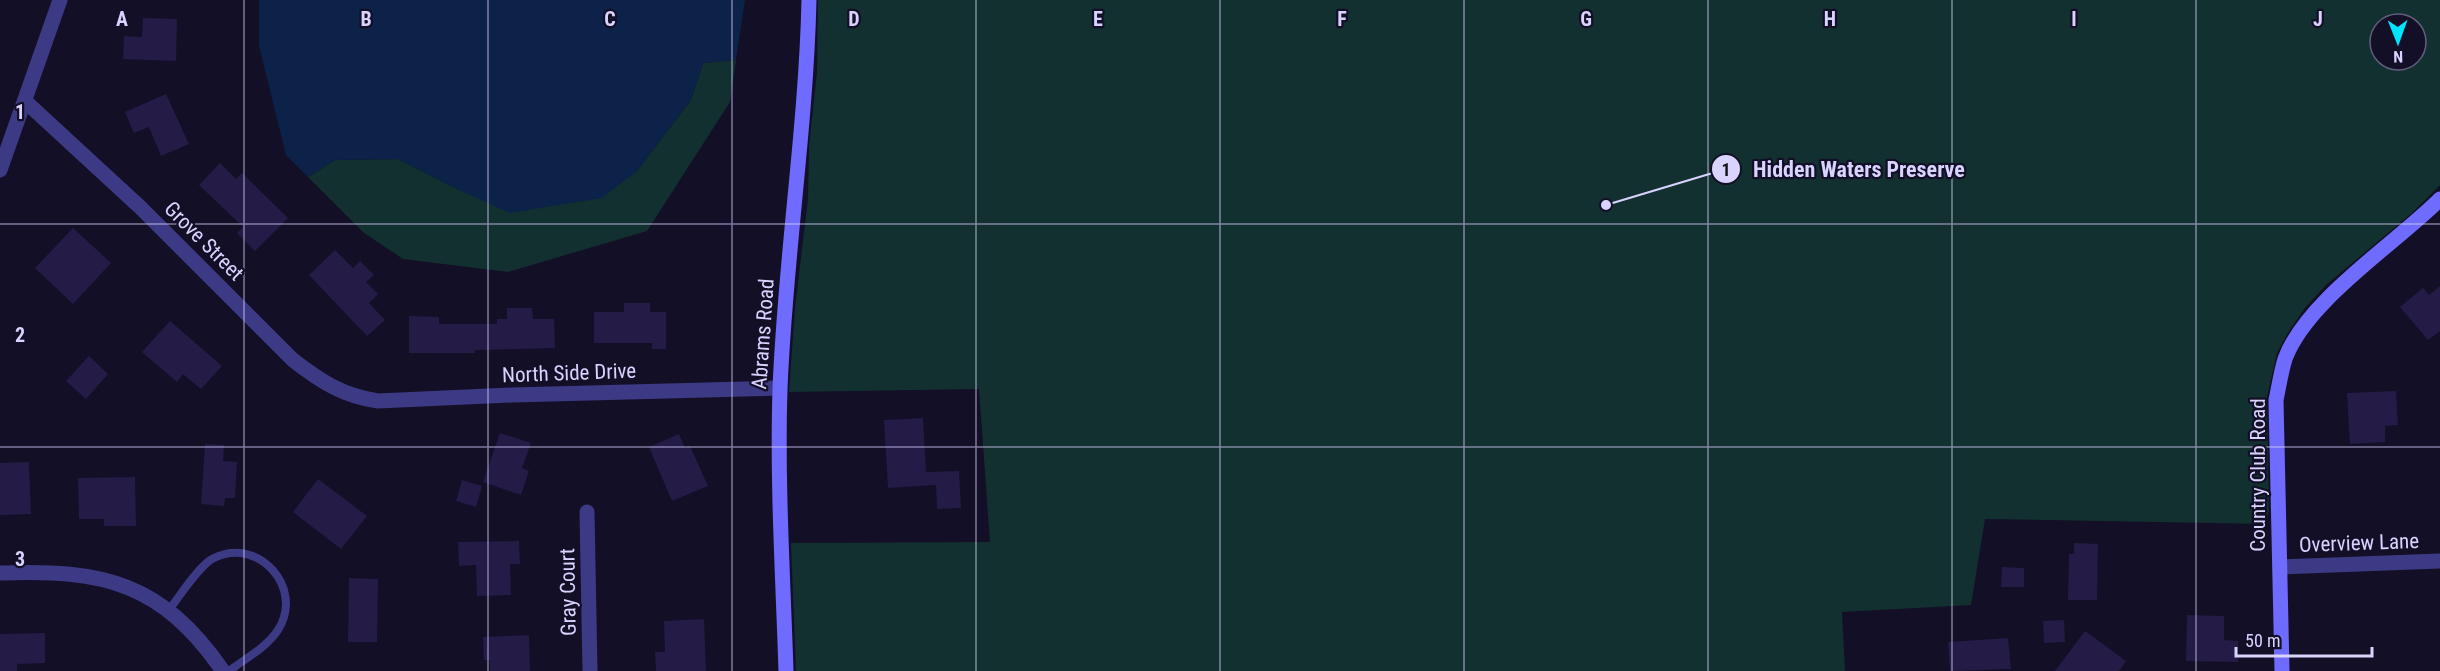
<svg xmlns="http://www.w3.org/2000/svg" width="2440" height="671" viewBox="0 0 2440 671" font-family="'Roboto Condensed',sans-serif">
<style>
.green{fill:#12302f;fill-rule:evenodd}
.water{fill:#0c2248}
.building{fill:#241b47}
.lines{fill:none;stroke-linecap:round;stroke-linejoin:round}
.lane{stroke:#3d3a85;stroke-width:8}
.street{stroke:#3d3a85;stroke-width:15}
.secondary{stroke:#6f6bff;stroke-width:15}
.grid{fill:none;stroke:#d9d4ff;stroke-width:1.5;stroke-opacity:0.55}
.labels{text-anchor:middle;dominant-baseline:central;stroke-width:4.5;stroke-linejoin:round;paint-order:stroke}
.street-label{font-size:21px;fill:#d9d4ff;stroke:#130f26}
.grid-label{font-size:20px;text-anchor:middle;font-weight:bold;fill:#d9d4ff;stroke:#130f26;stroke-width:4.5;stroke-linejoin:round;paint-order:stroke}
.leader{fill:none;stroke:#d9d4ff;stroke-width:2}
.callout-dot{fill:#d9d4ff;stroke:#130f26;stroke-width:2}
.mark-label{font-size:18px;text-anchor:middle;font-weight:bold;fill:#111}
.callout-label{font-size:22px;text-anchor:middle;font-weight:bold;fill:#d9d4ff;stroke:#130f26;stroke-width:4.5;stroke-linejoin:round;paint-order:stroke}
</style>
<rect width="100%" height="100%" fill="#130f26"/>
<!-- green -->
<g class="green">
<path d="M818,0H2440V185L2412,213L2326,285L2305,308L2289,331L2277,353L2267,397L2269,510L2266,524L1985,519L1971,605L1842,612L1845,671H796L791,543L990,542L979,389L789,392L795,308L808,199L809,146L817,72ZM2380,24H2416V60H2380Z"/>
<polygon points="736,60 730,102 647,231 508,272 403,259 364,233 308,177 335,160 398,159 459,190 636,172 691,100 703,63"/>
</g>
<!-- water -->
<polygon class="water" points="259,0 745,0 736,60 703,63 691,100 636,172 602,198 510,213 459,190 398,159 335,160 308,177 286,155 259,46"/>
<!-- building -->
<g class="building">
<polygon points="143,18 177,19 176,61 123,59 124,36 142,37"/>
<polygon points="166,94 189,144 161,156 149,127 134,133 125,112"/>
<polygon points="220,163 236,179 242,173 288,218 255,251 237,233 243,227 199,185"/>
<polygon points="73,228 111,263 73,304 35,268"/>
<polygon points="335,250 353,268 360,261 374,275 366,282 378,294 369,303 385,320 367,336 309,275"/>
<polygon points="2440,286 2440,331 2428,340 2400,307 2423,288 2429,295"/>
<polygon points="624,303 650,303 650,312 666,312 666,349 652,349 652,343 594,343 594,312 624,312"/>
<polygon points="507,308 532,308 533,319 554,319 555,348 475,350 475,353 409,353 409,316 439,317 439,324 497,324 497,319 507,319"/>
<polygon points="170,321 222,366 201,389 183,374 177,382 142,352"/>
<polygon points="89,356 108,374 86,399 66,381"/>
<polygon points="2396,391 2398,425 2385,426 2385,442 2350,444 2347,393"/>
<polygon points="923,418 926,472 959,471 961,508 937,509 936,485 888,488 884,420"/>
<polygon points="500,433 531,443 522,468 529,471 521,495 483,482"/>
<polygon points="679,434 685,448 690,446 708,486 672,501 649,447"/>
<polygon points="205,444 224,445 223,461 237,462 235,498 225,498 224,506 201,504"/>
<polygon points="29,462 31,514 0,515 0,463"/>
<polygon points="135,477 136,526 104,526 104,519 79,519 78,478"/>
<polygon points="318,479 367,516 341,549 293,512"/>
<polygon points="462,480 482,486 476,507 456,501"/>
<polygon points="519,541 520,564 510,564 511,595 477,596 476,565 459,566 458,542"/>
<polygon points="2074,543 2098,544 2097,600 2068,600 2069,554 2074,554"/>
<polygon points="2002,567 2024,568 2024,587 2001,587"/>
<polygon points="349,578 378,579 377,642 348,642"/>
<polygon points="2187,615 2224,616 2224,640 2238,641 2238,662 2186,661"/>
<polygon points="704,619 706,671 656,671 655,652 665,652 664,621"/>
<polygon points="2064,620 2065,642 2044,643 2043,621"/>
<polygon points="2085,631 2126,661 2119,671 2055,671"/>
<polygon points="45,633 45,663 17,664 17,671 0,671 0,634"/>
<polygon points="529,635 530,671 490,671 490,660 484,660 483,637"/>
<polygon points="2008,638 2011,669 1950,671 1948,642"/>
</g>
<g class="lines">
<!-- lane -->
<path class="lane" d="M169,610C179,597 200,564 214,558C258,536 305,588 278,630C267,647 245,659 229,671"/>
<!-- street -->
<g class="street">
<path d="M26,102L141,208L293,360C320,381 343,396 378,401L512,395L780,388"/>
<polyline points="0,170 60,0"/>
<polyline points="587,512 590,671"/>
<polyline points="2280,567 2440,561"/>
<path d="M0,573C104,569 162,583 223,671"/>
</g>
<!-- secondary -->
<g class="secondary">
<path d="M786,671C783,577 777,483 780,389C785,259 806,130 809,0"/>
<path d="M2282,671L2276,400C2279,386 2281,372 2285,359C2306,301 2395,244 2440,199"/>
</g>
</g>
<!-- grid -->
<path class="grid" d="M244,0V671M488,0V671M732,0V671M976,0V671M1220,0V671M1464,0V671M1708,0V671M1952,0V671M2196,0V671M0,224H2440M0,447H2440"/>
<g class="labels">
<!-- street labels -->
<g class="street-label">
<text transform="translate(204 241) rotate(45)">Grove Street</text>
<text transform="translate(763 334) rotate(-86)">Abrams Road</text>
<text transform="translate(569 373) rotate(-2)">North Side Drive</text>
<text transform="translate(2258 475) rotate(-90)">Country Club Road</text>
<text transform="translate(2359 543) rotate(-2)">Overview Lane</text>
<text transform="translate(568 592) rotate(-91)">Gray Court</text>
</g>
</g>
<g class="grid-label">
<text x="122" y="26">A</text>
<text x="366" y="26">B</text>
<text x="610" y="26">C</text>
<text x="854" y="26">D</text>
<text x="1098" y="26">E</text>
<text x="1342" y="26">F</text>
<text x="1586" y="26">G</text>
<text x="1830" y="26">H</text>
<text x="2074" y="26">I</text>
<text x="2318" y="26">J</text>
<text x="20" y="119">1</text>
<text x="20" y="342">2</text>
<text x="20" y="566">3</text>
</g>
<!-- callouts -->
<path class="leader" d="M1606 205L1726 169"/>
<g class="callout-dot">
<circle cx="1606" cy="205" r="6"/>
<circle cx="1726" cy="169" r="15"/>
</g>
<g class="mark-label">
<text x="1726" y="176">1</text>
</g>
<g class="callout-label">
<text x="1859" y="177">Hidden Waters Preserve</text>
</g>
<!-- north arrow -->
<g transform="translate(2398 42) rotate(179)"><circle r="28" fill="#130f26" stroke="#625e7d" stroke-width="1.5"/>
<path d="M0-4.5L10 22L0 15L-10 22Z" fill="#00e5ff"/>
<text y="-9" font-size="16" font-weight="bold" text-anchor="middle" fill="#d9d4ff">N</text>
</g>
<!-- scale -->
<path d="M2236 647v9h136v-9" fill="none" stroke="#d9d4ff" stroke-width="3"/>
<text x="2245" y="647" font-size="18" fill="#d9d4ff" stroke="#130f26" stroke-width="4.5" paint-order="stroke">50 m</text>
</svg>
